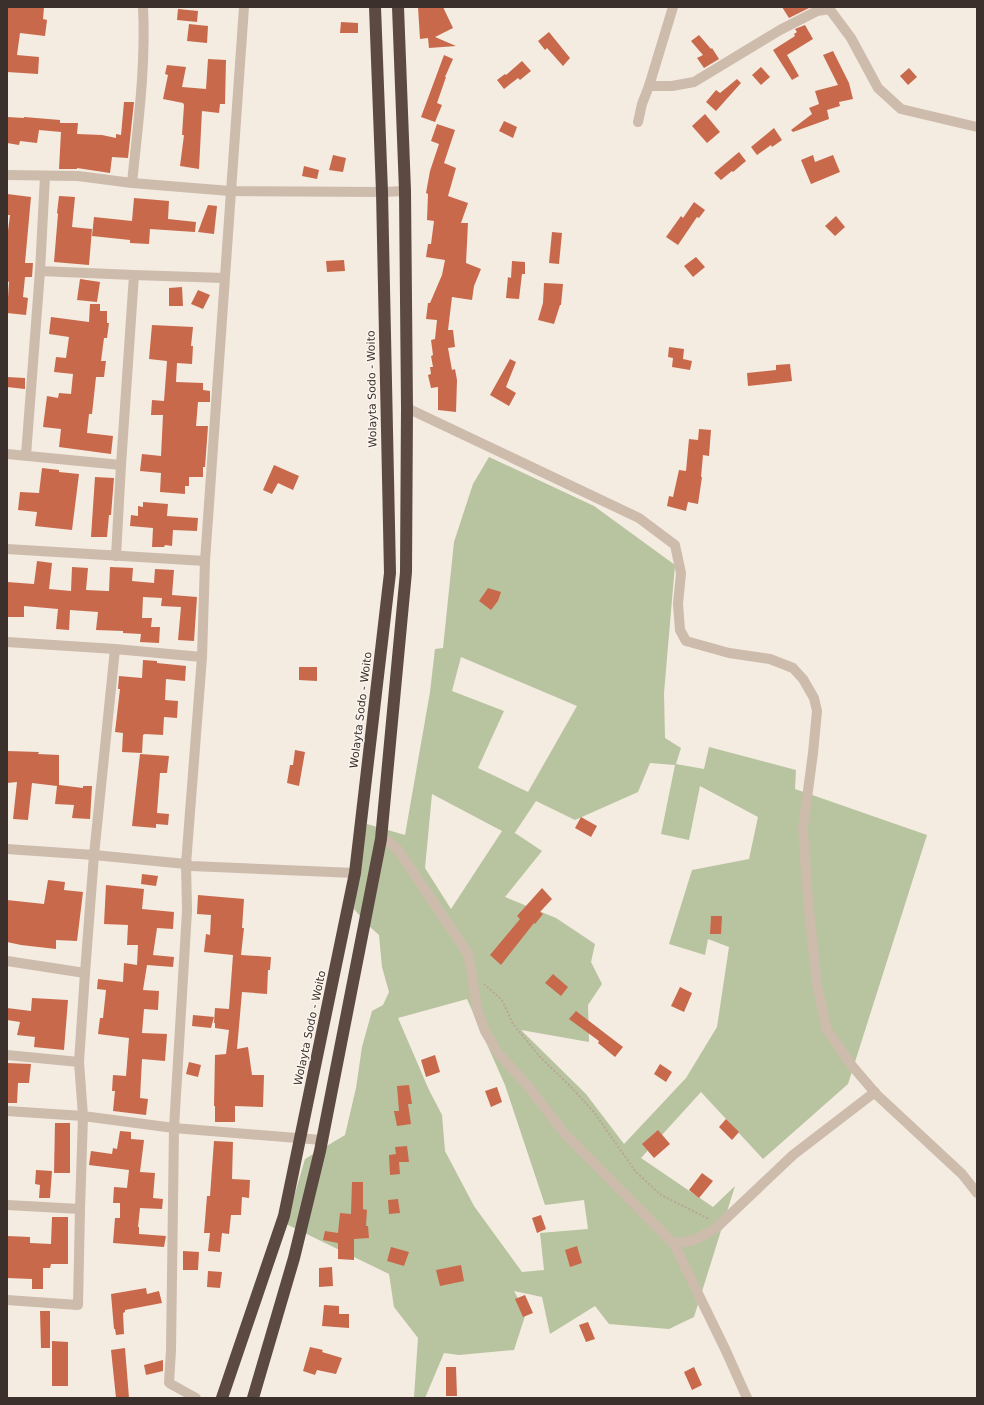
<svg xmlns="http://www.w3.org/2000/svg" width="984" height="1405" viewBox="0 0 984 1405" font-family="'DejaVu Sans',sans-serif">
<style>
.green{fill:#b8c4a0;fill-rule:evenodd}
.building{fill:#c8694b}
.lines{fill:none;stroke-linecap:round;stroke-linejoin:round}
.path{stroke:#b9a596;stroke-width:2;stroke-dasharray:2 2;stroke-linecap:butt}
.street{stroke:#cdbbac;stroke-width:10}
.highway{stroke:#5c4a42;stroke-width:12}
.labels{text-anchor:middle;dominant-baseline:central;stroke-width:3;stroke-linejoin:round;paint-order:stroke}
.street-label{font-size:11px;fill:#3b302b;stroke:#fbf5ee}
</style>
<rect width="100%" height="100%" fill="#f4ebe1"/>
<!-- green -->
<path class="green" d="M489,457L594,506L675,565L664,693L665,738L681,748L676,764L704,769L709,747L796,770L795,789L927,835L848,1084L763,1159L701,1092L641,1158L713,1207L735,1186L694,1317L669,1329L609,1324L595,1306L550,1334L542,1297L514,1291L526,1313L514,1350L459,1355L444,1353L425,1398L414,1397L418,1338L394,1307L389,1274L286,1224L305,1159L345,1135L356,1088L362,1047L372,1011L383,1005L389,992L382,967L379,935L368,925L354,909L363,843L367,824L405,835L430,692L435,649L443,648L454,542L473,484ZM461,657L577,706L528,792L478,768L504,711L452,691ZM650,763L675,765L661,834L689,840L700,786L758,817L749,859L692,870L669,944L705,955L708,939L729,947L717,1027L686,1078L624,1144L586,1094L521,1030L589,1042L588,1005L602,984L591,962L595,944L556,918L505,897L542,851L515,833L514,834L536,801L575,820L638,792ZM432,794L502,831L451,909L425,868ZM467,999L505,1085L545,1205L584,1200L588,1229L540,1233L544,1270L522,1272L474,1206L445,1151L442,1115L429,1090L398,1018Z"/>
<!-- building -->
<g class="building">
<polygon points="7,7 44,7 43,19 47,20 45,36 20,33 17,55 39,57 38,74 7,72"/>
<polygon points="418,7 443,7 453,28 435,37 456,46 429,48 428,38 420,39"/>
<polygon points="782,7 811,7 789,18"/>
<polygon points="178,9 198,11 197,22 177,20"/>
<polygon points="341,22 358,23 358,33 340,33"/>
<polygon points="189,24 208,26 207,43 187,41"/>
<polygon points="805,25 813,39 787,55 799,76 792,80 773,50 795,36 794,34 797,32 795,29"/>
<polygon points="549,32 570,58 563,66 547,48 545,50 538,41"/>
<polygon points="699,35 711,49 712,48 719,59 704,68 697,58 703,55 691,41"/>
<polygon points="833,51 849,83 853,99 839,102 840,106 827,110 829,119 793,132 791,130 812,114 809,108 819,104 815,91 838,85 823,55"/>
<polygon points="444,55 453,59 445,77 446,77 437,103 442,105 435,122 421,117"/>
<polygon points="208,59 226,60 225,104 220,104 219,113 202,111 199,169 180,166 184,135 182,135 184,105 183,103 163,99 168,75 165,74 167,65 186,67 182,87 206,89"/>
<polygon points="522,61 531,71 520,80 518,78 504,89 497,80 505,74 506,75"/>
<polygon points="761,67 770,77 761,85 752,75"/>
<polygon points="909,68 917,77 908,85 900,76"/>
<polygon points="737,79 741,83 716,111 706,102 716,90 720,93"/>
<polygon points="124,102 134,102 128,158 112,157 110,173 77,168 77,169 59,169 61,132 39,130 37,143 20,141 19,145 7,143 7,117 24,118 24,117 60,120 60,123 78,123 77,134 102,135 116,138 116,134 121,135"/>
<polygon points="705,114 720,132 707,143 692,126"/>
<polygon points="504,121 517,127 513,138 499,131"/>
<polygon points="437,124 455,130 444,163 456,168 448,196 468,203 461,223 468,223 466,263 481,269 474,286 472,300 452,297 448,330 453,330 455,347 448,348 452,370 455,369 457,380 456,412 438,410 438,387 431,388 428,375 431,374 430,367 433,367 431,356 433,355 431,340 435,339 437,320 426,319 428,303 430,303 442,275 445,260 426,257 428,244 431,244 434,221 427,220 428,194 426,193 430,171 439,144 431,141"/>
<polygon points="774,128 782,140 772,147 771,145 757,155 751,147"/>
<polygon points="739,152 746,161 733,172 732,171 721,180 714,173"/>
<polygon points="333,155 346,158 343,172 329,170"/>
<polygon points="813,155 815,162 833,155 840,172 811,184 801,160"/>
<polygon points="304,166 319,170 317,179 302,176"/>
<polygon points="7,194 31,197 25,263 33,263 32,277 25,277 23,297 28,298 26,315 7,313 9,282 7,281 7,239 10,215 7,215"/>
<polygon points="59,196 75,197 72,227 92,229 89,265 54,262 58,214 57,213"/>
<polygon points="134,198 169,201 168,219 196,222 195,232 150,229 149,244 130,243 130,240 92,236 94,217 132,221"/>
<polygon points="694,202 705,210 699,218 697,217 678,245 666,237 681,216 683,218"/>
<polygon points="208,205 217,206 214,234 198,232"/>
<polygon points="836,216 845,227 835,236 825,226"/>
<polygon points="552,232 562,233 559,264 549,263"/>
<polygon points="696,257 705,267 693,277 684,266"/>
<polygon points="344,260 345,271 327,272 326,261"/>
<polygon points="512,261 525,262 525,274 522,274 519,299 506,298 508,277 511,278"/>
<polygon points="80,279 100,282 97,302 77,300"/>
<polygon points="544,283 563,284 561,305 560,305 554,324 538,320 543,303"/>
<polygon points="182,287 183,306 169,306 169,288"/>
<polygon points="198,290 210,295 203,309 191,304"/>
<polygon points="90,304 100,304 100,311 107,311 107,323 109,323 107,338 104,338 101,361 106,361 104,377 96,377 92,414 89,414 87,433 113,436 111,454 59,447 61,429 43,427 47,396 58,398 59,393 71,394 73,374 54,372 56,357 66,358 69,337 49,334 51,317 89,322"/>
<polygon points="152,325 193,327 191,346 193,346 192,364 177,363 176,382 203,383 203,390 210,391 210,402 198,402 196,426 208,426 205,467 203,467 203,477 189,477 189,486 185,486 185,494 160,492 161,473 140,471 142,454 161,456 163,415 151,415 152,400 164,401 167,361 149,359"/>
<polygon points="669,347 684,349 683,359 692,361 690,370 672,367 673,358 668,357"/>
<polygon points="510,359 516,362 506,387 516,393 509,406 490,395"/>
<polygon points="790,364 792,381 748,386 747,373 776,370 776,365"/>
<polygon points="7,377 25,378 25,389 7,387"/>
<polygon points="699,429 711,430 709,456 703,455 701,477 702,477 698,504 688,502 686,511 667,506 669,496 673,497 679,470 686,471 689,439 698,440"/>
<polygon points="274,465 299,476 293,490 278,483 272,494 263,490"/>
<polygon points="42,468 59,470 59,472 79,474 72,530 35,526 37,512 18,510 20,492 39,493"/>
<polygon points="95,477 114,478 111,515 109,515 107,537 91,537"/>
<polygon points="143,502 168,504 167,516 198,518 197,531 173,530 172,546 165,545 164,547 152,547 153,528 130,526 131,515 138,516 138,506 143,507"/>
<polygon points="37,561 52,563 49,589 71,591 72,567 88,568 86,590 107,591 109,591 110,567 133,568 132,581 154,583 155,569 174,570 172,595 197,597 194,641 178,640 181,607 161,606 162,598 143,597 142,618 152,618 151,627 160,627 159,643 140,642 141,634 123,633 123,631 96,630 98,612 70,610 69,630 56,629 58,609 24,606 24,617 7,617 7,582 34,584"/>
<polygon points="488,588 501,592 498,601 491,610 479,601"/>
<polygon points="143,660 157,661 157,663 186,666 185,681 166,679 165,700 178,701 177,718 164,717 163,735 145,734 143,735 142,753 122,752 123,733 115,732 120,689 118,689 119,676 142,678"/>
<polygon points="299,667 317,667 317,681 299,680"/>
<polygon points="295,750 305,752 299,786 287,783 290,765 293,765"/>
<polygon points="7,751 39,752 38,754 59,755 59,785 83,788 83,786 92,786 90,819 72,818 74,805 55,804 57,786 32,783 28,820 13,819 17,782 7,783"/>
<polygon points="140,754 169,756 167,773 160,773 157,813 169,814 168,825 156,824 156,828 132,826"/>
<polygon points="581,817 597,826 591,837 575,828"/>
<polygon points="142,874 158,876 156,886 141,884"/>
<polygon points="48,880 65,882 64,890 83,892 77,941 56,940 56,949 21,945 7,942 7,900 44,904"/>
<polygon points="106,885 144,889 142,909 174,912 173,929 157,928 153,955 174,957 173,967 147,965 143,990 159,991 158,1010 144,1009 142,1033 167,1034 165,1061 142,1059 140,1098 148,1099 146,1115 113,1111 115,1091 112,1091 113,1075 126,1076 129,1038 98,1034 100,1018 103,1018 106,990 97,989 98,979 123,982 124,963 137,965 138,945 127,945 128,925 104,924"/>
<polygon points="542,888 552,899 540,912 543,914 535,924 534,923 501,965 490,955 520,919 517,916"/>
<polygon points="198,895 244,899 242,928 244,928 241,955 271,957 270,970 268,970 267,994 242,992 237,1049 248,1047 252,1075 264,1075 263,1107 235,1106 235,1122 215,1122 215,1106 214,1106 215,1055 226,1054 229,1030 215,1028 215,1023 214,1023 215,1008 229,1009 233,955 204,952 206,934 210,935 211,915 197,914"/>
<polygon points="711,916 722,916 721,934 710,934"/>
<polygon points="553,974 568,987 561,996 545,983"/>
<polygon points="680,987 692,993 684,1012 671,1006"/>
<polygon points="32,998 68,1000 64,1050 34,1047 35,1037 17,1035 20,1022 7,1020 7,1008 31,1011"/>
<polygon points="576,1011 623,1047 615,1057 598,1043 599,1041 569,1019"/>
<polygon points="193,1015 214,1017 211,1028 192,1026"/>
<polygon points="435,1055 440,1072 426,1077 421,1060"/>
<polygon points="189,1062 201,1065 198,1077 186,1074"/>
<polygon points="7,1063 31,1064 29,1083 18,1083 17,1103 7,1103"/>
<polygon points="660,1064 672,1072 666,1082 654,1074"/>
<polygon points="409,1085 412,1104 408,1104 411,1124 397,1126 394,1111 399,1111 397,1086"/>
<polygon points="497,1087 502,1102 491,1107 485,1091"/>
<polygon points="726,1119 739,1132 732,1140 719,1127"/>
<polygon points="55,1123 70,1123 70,1173 54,1173"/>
<polygon points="658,1130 670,1144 654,1158 642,1144"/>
<polygon points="120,1131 131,1132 131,1139 144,1140 140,1172 155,1173 153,1198 163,1199 162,1209 140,1208 138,1227 139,1227 139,1234 166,1236 164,1247 113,1243 115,1218 120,1218 120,1203 113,1203 114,1187 127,1188 129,1170 89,1165 91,1151 112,1154 113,1148 117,1149"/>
<polygon points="214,1141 233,1142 232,1179 250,1180 249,1198 242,1197 241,1215 231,1215 229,1234 222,1233 220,1252 208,1251 210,1233 204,1233 207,1196 210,1196"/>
<polygon points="407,1146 409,1162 399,1162 400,1174 390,1175 389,1155 396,1154 395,1147"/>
<polygon points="36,1170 52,1171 50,1198 39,1198 40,1185 35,1184"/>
<polygon points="702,1173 713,1181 699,1198 689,1190"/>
<polygon points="352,1182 363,1182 363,1209 367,1210 366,1226 368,1226 369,1238 354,1239 354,1260 338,1259 338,1243 323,1240 325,1231 338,1233 340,1213 351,1214"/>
<polygon points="398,1199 400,1213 389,1214 388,1200"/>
<polygon points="541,1215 546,1229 537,1233 532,1218"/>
<polygon points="52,1217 68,1217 68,1264 51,1264 50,1268 43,1268 43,1289 32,1289 32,1279 7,1278 7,1236 30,1237 30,1243 51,1244"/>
<polygon points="577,1246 582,1263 570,1267 565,1250"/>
<polygon points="391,1247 409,1252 404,1266 387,1261"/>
<polygon points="183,1251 199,1252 198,1270 183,1270"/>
<polygon points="461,1265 464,1281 440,1286 436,1270"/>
<polygon points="332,1267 333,1286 319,1287 319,1268"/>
<polygon points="208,1271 222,1272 220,1288 207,1287"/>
<polygon points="146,1288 147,1294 159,1291 162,1303 125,1310 125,1312 123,1313 124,1334 116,1335 115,1329 114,1329 111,1294"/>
<polygon points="525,1295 533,1313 523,1317 515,1299"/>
<polygon points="324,1305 339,1306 339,1314 349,1314 349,1328 322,1326"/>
<polygon points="40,1311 50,1311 50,1348 41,1348"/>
<polygon points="588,1322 595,1339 586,1342 579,1325"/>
<polygon points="52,1341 68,1342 68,1386 52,1386"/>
<polygon points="310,1347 323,1350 322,1352 342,1358 336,1374 317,1370 315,1375 303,1371"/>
<polygon points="125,1348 129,1398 116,1398 111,1350"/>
<polygon points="163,1360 163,1371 146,1375 144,1365"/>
<polygon points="446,1367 456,1367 457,1396 446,1396"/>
<polygon points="694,1367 702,1385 692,1390 684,1372"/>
</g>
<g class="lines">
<!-- path -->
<polyline class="path" points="484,984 502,1000 513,1024 540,1057 570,1086 593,1111 636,1172 661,1195 709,1219"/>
<!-- street -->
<g class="street">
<polyline points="828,7 851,38 878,88 901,109 977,127"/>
<polyline points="649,86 672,86 694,82 780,30 817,11 830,9"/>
<polyline points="638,122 642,104 649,86 673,7"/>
<polyline points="7,175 78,176 132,183 230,191 382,192 405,191"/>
<path d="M132,183C138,124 146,66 143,7"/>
<polyline points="40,271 45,176"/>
<polyline points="134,275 224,278"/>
<polyline points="407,408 639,518 675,545 681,573 678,604 680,630 686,641 729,653 770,659 793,668 803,679 814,698 817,711 813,753 803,828 808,900 817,985 827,1030 853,1067 877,1095 962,1174 977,1193"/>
<polyline points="7,454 121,465"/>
<polyline points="26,455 40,271 134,275 121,465 116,556"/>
<polyline points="7,549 205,561"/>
<polyline points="7,642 115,649 202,657"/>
<polyline points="381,839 388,841 398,850 467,952 471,967 474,991 478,1012 485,1031 498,1053 528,1086 565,1134 674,1244 726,1351 747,1398"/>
<polyline points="7,849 94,855 186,864 191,866 355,873"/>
<polyline points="7,961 85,973 79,1062"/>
<polyline points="85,973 94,855 115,649"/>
<polyline points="7,1055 79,1062 83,1116 174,1128 187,911 186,864 202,657 205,561 244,7"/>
<polyline points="7,1111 83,1116 80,1209"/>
<polyline points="7,1205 80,1209 78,1305 7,1300"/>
<polyline points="674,1244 694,1240 715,1229 793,1155 875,1092"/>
<polyline points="196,1398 169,1383 171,1350 174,1128 322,1140"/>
</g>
<!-- highway -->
<g class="highway">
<polyline points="222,1398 284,1216 355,873 390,573 382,192 375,7"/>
<polyline points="253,1398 294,1258 320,1151 381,839 406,572 407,408 405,191 398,7"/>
</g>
</g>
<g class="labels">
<!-- street labels -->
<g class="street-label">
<text transform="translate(372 389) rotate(-91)">Wolayta Sodo - Woito</text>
<text transform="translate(361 710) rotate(-83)">Wolayta Sodo - Woito</text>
<text transform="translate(310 1028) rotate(-78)">Wolayta Sodo - Woito</text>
</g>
</g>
<!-- border -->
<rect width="984" height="1405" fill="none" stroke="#3b302b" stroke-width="16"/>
</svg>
